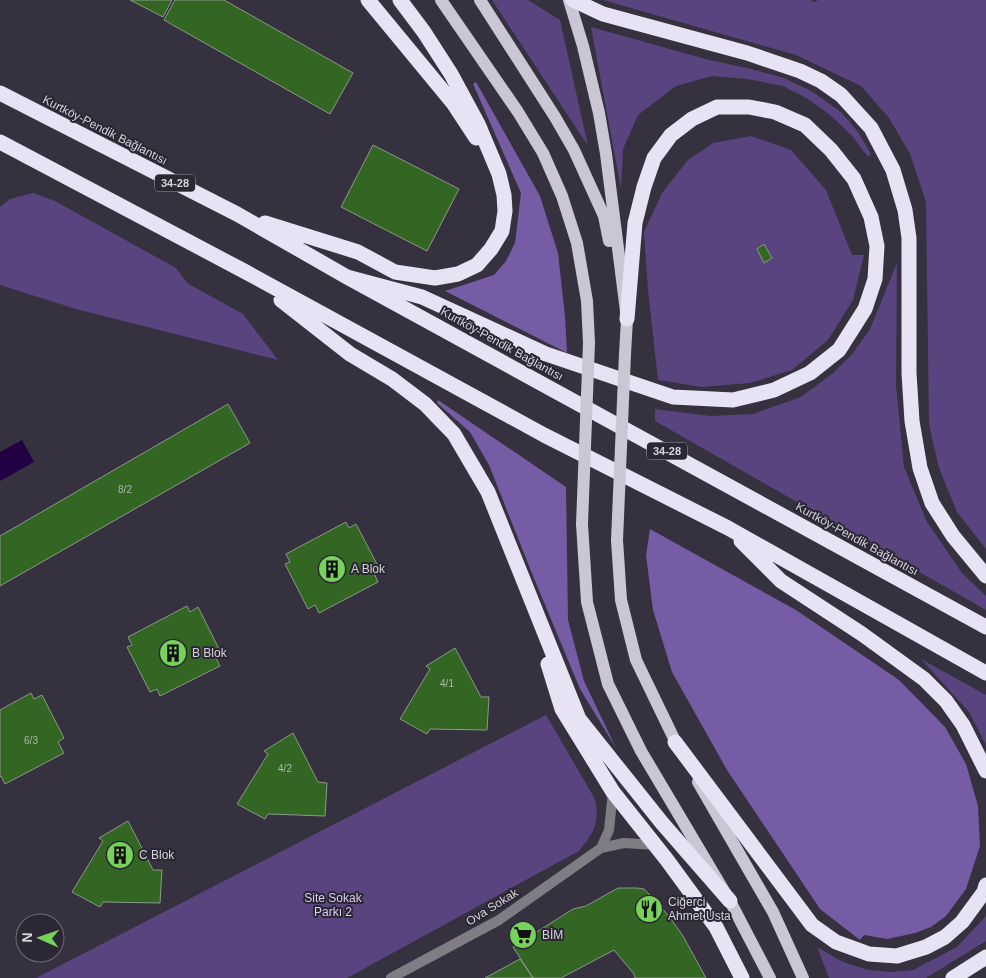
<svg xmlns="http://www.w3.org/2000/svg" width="986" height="978" viewBox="0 0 986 978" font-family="Helvetica,sans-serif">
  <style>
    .green { fill: #59447f }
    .forest { fill: #765ca4 }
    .water { fill: #210043 }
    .building { fill: #336623; stroke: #8d988a }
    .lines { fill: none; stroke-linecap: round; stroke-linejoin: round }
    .street { stroke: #7f7d84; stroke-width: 10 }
    .primary { stroke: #cac6d4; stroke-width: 12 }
    .highway { stroke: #e8e3f4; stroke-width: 15 }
    .primary-bridge { stroke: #cac6d4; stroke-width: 12 }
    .labels { text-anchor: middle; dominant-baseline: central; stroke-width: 4; stroke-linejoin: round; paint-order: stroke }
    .number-label { font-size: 10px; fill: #acb7ac }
    .shield { fill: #2b2734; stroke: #a19fa8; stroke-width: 1 }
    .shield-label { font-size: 11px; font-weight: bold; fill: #d4d2da }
    .street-label { font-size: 12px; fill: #d4d2da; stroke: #2b2734 }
    .poi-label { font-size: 12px; fill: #d4d2da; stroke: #2b2734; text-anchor: start }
    .park-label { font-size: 12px; fill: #d9ccf5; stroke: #2b2734 }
  </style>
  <rect width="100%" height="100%" fill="#35313e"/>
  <!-- green -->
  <path class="green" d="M492 0H528L560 20 588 146Z
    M603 0H810L815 2 818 0H986V549L957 512 939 468 929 425 926 202 910 154 889 118 861 86 796 55Z
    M591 27 709 60 747 68 784 78 813 92 841 112 858 132 871 154 868 157 852 136 830 115 808 99 783 86 747 79 712 76 676 86 638 115 623 149 621 189Z
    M751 136 791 150 826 190 852 255H864L853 300 828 340 792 370 750 383 702 387 658 380 648 290 644 232 662 193 688 160 713 143Z
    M33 193 55 201 176 268 187 283 243 314 278 360 76 309 0 285V207L10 199Z
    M897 263 896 386 904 467 927 522 962 573 986 596V610L655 421V409L710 416 753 414 801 397 833 373 853 353 870 329Z
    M921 659 986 695V745L969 712Z
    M546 715 595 799C600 823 594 832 579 851L347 978H36Z
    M986 916V941L926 978H829L817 947 843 962 868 970 891 972 913 970 957 947Z"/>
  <!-- forest -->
  <path class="forest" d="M476 82 540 196 558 253 565 316 567 353 445 291 494 275 506 261 515 243 521 193 473 84Z
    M438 400 566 487 568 620 584 681 616 748 580 689 531 571 489 465 470 432 437 403Z
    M650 529 796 610 899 680 945 727 966 764 978 806 980 846 966 889 946 916 931 927 915 933 887 939 864 935 860 940 820 909 727 770 672 672 653 610 646 555Z"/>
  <!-- water -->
  <path class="water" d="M22 440 34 462 0 481V452Z"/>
  <!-- building -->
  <path class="building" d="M130 0H172L163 17Z
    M175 0H224L353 73 330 114 164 20Z
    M373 145 459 189 427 251 341 207Z
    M764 244 772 258 764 263 757 249Z
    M228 404 250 443 0 586V536Z
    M346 522 349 528 356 524 379 568 373 571 378 582 319 613 315 605 308 609 285 564 290 562 286 554Z
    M187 606 190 612 198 607 220 651 214 654 220 666 160 696 157 689 150 692 127 647 132 645 128 637Z
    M455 648 481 697H489L487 730 430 729 427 734 400 719 430 669 426 666Z
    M31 693 34 699 42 695 64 738 58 742 64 753 5 784 1 776 0 777V710Z
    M293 733 318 782 327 783 325 816 268 814 265 819 237 804 268 754 264 751Z
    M128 821 153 870H162L160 903 103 902 100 907 72 892 103 841 99 838Z
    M618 888H637L644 889 657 902 671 919 683 936 706 978H635L634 974 614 950 561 978H533L513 947 573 909 586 906Z
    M520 959 533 978H485Z"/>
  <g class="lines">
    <!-- street -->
    <path class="street" d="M601 848 609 830 613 792
      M391 978 499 920 601 848 624 843 656 845"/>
    <!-- primary -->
    <path class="primary" d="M441 0 518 112 543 153 562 196 577 243 587 301 589 343
      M480 0 555 117 574 150 604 216 609 241
      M569 0 583 46 599 113 606 154 627 319 625 354
      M582 524 587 602 608 684 641 751 730 901 770 978
      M617 540 621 600 636 660 679 749
      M698 782 773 912 803 978"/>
    <!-- highway -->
    <path class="highway" d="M368 0 453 103 476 138
      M573 0 603 14 747 53 800 71 821 81 841 95 871 128 893 170 905 210 909 238V373L912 421 920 468 932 503 953 536 986 576
      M0 93 237 214 347 277 986 627
      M0 142 244 271 544 435 728 528 986 673
      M265 223 358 252 395 272 435 278 458 274 477 265 491 249 502 231 505 211 504 195 499 174 478 124 451 74 424 32 400 0
      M347 277 422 297 546 354 673 397 733 400 774 390 810 373 839 350 865 309 875 279 877 246 871 217 854 179 831 150 805 125 775 112 749 107H717L692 119 671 135 654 158 644 187 635 223 627 319
      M281 300 350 354 392 379 425 404 454 434 488 492 579 719 662 823 730 901
      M741 541 781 581 862 634 924 679 946 701 963 725 986 771
      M548 664 562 709 613 792 667 860 716 927 742 978
      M675 742 812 925 836 942 869 954 897 956 926 947 945 937 962 922 984 892 986 885
      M953 978 986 957"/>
    <!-- primary-bridge -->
    <path class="primary-bridge" d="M582 524 589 343
      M617 540 625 354"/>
  </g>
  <!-- icons -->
  <defs>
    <g id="building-disc" transform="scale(1.4375)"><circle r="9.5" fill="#76d25a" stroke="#2b2734"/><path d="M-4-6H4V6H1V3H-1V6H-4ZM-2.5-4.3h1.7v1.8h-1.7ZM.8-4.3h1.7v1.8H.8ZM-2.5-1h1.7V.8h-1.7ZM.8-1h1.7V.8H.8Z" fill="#111"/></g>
    <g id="restaurant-disc" transform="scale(1.4375)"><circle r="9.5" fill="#76d25a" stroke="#2b2734"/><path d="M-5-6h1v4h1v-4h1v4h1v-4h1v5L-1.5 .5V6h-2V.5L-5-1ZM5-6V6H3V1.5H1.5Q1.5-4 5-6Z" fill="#111"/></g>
    <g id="supermarket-disc" transform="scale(1.4375)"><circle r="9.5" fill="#76d25a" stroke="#2b2734"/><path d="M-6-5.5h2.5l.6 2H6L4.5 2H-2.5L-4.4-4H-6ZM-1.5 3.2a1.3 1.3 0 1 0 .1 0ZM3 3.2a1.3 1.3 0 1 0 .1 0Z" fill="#111"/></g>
  </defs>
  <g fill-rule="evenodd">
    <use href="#building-disc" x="332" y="569"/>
    <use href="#building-disc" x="173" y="653"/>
    <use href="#building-disc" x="120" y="855"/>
    <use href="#restaurant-disc" x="649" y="909"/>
    <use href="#supermarket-disc" x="523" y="935"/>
  </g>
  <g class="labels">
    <!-- number labels -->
    <g class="number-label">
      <text x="125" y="489">8/2</text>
      <text x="447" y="683">4/1</text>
      <text x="31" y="740">6/3</text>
      <text x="285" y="768">4/2</text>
    </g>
    <!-- shield labels -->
    <g class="shield">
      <rect x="155" y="174.5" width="40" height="17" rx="4"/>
      <rect x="647" y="442.5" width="40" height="17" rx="4"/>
    </g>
    <g class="shield-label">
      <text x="175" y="183">34-28</text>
      <text x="667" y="451">34-28</text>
    </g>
    <!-- street labels -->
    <g class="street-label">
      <text transform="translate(105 130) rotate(27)">Kurtköy-Pendik Bağlantısı</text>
      <text transform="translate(502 344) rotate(29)">Kurtköy-Pendik Bağlantısı</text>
      <text transform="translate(857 539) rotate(29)">Kurtköy-Pendik Bağlantısı</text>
      <text transform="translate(492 907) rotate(-32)">Ova Sokak</text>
    </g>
    <!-- poi labels -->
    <g class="poi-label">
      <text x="351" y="569">A Blok</text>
      <text x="192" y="653">B Blok</text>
      <text x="139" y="855">C Blok</text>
      <text x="668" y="902">Ciğerci<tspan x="668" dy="14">Ahmet Usta</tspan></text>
      <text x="542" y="935">BİM</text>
    </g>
    <!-- park labels -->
    <g class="park-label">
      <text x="333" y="898">Site Sokak<tspan x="333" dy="14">Parkı 2</tspan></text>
    </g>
  </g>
  <!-- north arrow -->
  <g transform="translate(40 938) rotate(272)"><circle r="24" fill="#2b2734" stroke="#6f6b76"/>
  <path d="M0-4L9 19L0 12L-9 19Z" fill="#76d25a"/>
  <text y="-8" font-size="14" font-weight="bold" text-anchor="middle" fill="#d4d2da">N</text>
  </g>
</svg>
